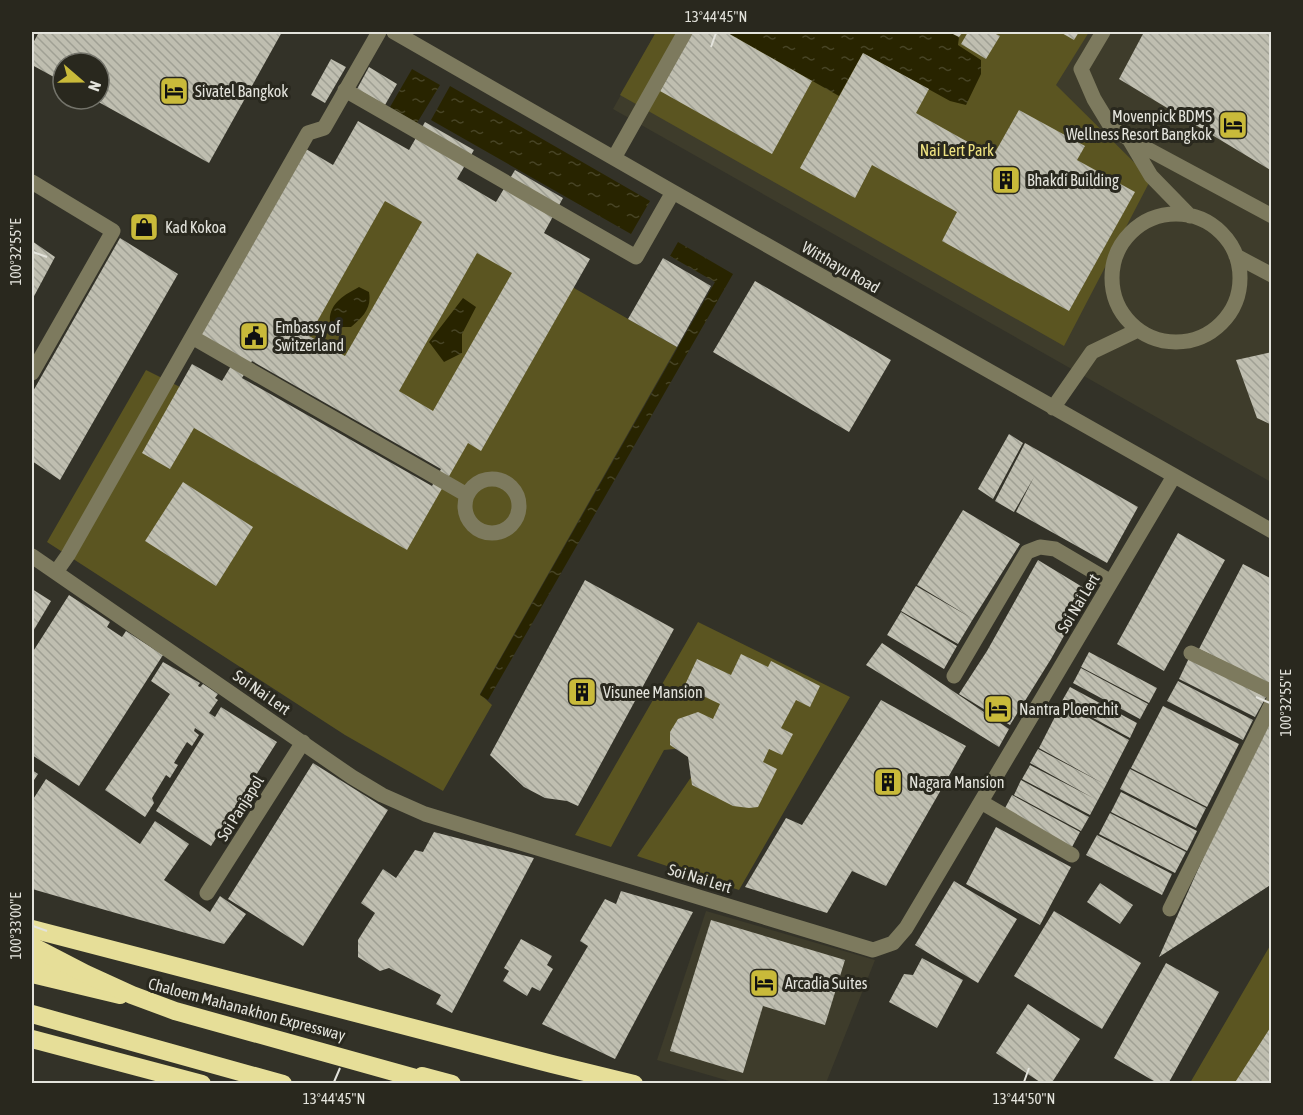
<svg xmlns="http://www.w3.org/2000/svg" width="1303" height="1115" viewBox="0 0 1303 1115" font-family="'Asap Condensed',sans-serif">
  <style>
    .built { fill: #3e3c2b }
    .green { fill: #5b5521 }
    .water { fill: url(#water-ripples) }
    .building { fill: url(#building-back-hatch); fill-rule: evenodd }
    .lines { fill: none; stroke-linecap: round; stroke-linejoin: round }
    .minor { stroke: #7d7a5e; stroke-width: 15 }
    .highway { stroke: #e6de98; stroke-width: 18 }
    .highway-bridge { stroke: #e6de98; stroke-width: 18 }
    .ticks { fill: none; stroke: #e3e3dc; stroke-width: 2 }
    .labels { text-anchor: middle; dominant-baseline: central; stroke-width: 6; stroke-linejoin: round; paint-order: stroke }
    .poi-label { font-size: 16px; fill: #e3e3dc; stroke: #29281e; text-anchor: start }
    .park-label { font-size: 16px; fill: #efe381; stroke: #29281e }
    .street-label { font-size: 16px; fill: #e3e3dc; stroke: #29281e }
    .neatline { fill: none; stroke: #e3e3dc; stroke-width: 2 }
    .ticks-label { font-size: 15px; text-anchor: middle; fill: #e3e3dc }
  </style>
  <defs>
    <pattern id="water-ripples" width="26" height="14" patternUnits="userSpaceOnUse" patternTransform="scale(1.5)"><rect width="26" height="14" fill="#282400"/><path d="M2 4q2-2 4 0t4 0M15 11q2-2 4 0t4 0" fill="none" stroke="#474425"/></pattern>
    <pattern id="building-back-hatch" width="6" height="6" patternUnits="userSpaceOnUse" patternTransform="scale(1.5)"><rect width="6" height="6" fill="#bfbeb0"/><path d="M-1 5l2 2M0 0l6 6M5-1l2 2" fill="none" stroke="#a0a094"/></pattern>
  </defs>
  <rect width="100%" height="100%" fill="#333228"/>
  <!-- built -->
  <path class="built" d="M656 32H1271V482L613 109Z
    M706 911 875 960 826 1083H736L657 1060Z"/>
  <!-- green -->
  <path class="green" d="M656 32H1089L1056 85 1151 179 1064 346 620 95Z
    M386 171 574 288 677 347 480 694 492 705 443 791 345 735 47 542 146 370 420 507 448 465 279 363Z
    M698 622 850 697 739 890 637 856 696 770 684 748 664 750 611 847 575 835Z
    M1271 944V1083H1190Z"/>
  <!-- water -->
  <path class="water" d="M726 32H949L959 37 958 45 981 60V74L966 105 950 101 863 53 839 96Z
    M412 69 440 85 417 123 390 107Z
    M450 86 650 201 631 234 431 120Z
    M678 242 733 274 488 700 480 695 715 282 670 256Z
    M359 287 369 292C372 308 363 317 351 327H336L330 323C328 304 344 295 359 287Z
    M463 298 476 307 462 334V353L444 362 429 342Z"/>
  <!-- building -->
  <path class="building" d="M39 32H282L209 163 93 99H99V63H63V82L32 65V45Z
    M692 32H726L812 81 772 154 660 91Z
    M949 32H963L959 37Z
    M968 32H992L1000 36 986 59 961 44Z
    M1060 32H1079L1074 40Z
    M1144 32H1272V171L1119 79Z
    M863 53 929 89 916 113 993 156 1019 110 1085 146 1077 160 1135 192 1069 311 942 241 957 212 872 165 855 198 800 168Z
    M331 59 346 67 325 103 311 95Z
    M369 67 397 84 385 105 357 89Z
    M358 121 409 150 425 122 474 150 457 179 496 202 515 170 563 198 544 233 590 259 481 451 468 443 407 550 194 428 170 469 142 453 192 364 222 381 234 361 198 337 306 149 333 165ZM385 201 422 222 345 356 309 336ZM477 253 512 273 433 411 399 391ZM252 361 441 469 432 486 242 378Z
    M120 238 178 274 60 480 32 461V393Z
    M32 241 55 257 32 300Z
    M663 258 711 286 677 347 628 319Z
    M755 281 891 360 849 432 713 352Z
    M1272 352V425L1257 418 1236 360Z
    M1009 434 1023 443 993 499 978 489Z
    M1025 443 1138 507 1107 563 1016 512 1034 477 1014 512 995 501Z
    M183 482 253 527 216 586 145 541Z
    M963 510 1020 544 973 619 917 585Z
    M1178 533 1225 560 1164 671 1117 644Z
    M1038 560 1089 591 1051 659 1010 725 959 694 987 651Z
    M1243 564 1272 579V685L1199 649Z
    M585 580 674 629 578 806 567 801 545 798 524 787 490 755Z
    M916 586 973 619 958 644 901 611Z
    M32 589 51 601 32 633Z
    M69 595 110 622 107 627 122 637 126 631 163 655 79 786 32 755V653Z
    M901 612 957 646 944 669 887 635Z
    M882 643 1009 729 999 747 866 665Z
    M1089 652 1157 688 1149 703 1081 667Z
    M741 654 768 667 771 661 820 686 810 707 796 700 781 728 793 734 782 755 769 749 763 762 777 769 758 807 749 808 733 806 692 785 688 757 670 745V732L678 719 698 712 713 719 720 704 684 687 697 659 731 675Z
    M1189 658 1266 697 1255 717 1179 679Z
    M163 662 200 683 198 686 200 687 203 684 218 694 215 698 218 700 209 713 215 717 221 707 277 742 211 846 156 811 204 734 195 728 194 731 199 735 192 746 187 742 174 763 178 765 170 778 166 775 152 798 154 803 145 817 105 790 170 694 151 681Z
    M1081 668 1148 704 1140 719 1073 683Z
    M1178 681 1253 720 1243 740 1167 701Z
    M1070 687 1137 723 1130 738 1062 701Z
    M881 700 966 746 886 886 852 871 827 913 745 887 786 818 802 825Z
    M1062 703 1129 740 1106 785 1039 748Z
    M1163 706 1239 744 1207 807 1131 768Z
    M1269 710 1272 711V884L1159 957Z
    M1038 749 1106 785 1090 815 1022 779 1030 765 1095 799 1030 763Z
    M313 763 388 810 303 946 228 899Z
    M1130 769 1206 808 1196 828 1120 789Z
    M32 770 38 774 32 783Z
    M46 779 140 844 155 821 189 844 164 880 210 912 220 896 246 914 224 944 32 889V801Z
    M1021 780 1089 817 1081 831 1014 795Z
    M1121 792 1197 831 1187 851 1111 812Z
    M1012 795 1080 832 1072 847 1004 810Z
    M1110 813 1186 852 1175 873 1099 834Z
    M996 827 1071 867 1040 925 966 884Z
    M434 832 534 858 452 1013 436 1004 441 995 389 968 380 971 358 957V940L375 913 361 903 383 869 396 878 415 850 423 852Z
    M1097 835 1172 874 1162 895 1086 855Z
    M954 881 1017 919 978 983 915 945Z
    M1100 883 1133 905 1120 924 1087 902Z
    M621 891 693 912 615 1059 542 1024 588 946 580 941 605 899 616 904Z
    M1054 911 1141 963 1102 1029 1014 976Z
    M711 920 845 960 825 1025 763 1006 743 1073 670 1051Z
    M521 939 552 956 547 965 553 969 540 991 532 987 527 996 503 981 509 971 504 968Z
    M922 958 963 980 937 1028 889 1002 904 974 913 975Z
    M1166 963 1219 992 1168 1084H1159L1114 1058Z
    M1028 1004 1080 1039 1051 1084H1043L996 1053Z
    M1272 1025V1084H1234Z"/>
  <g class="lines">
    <!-- minor -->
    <path class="minor" d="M394 32 673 192 1272 531
      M1103 32 1081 69 1094 99 1111 127 1129 139 1272 216
      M345 90 636 257 673 192
      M1129 139 1151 176 1190 216
      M614 158 685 32
      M32 182 113 231 32 373
      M1112 278a64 64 0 1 1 128 0a64 64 0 1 1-128 0Z
      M1236 256 1272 275
      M192 337 467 495
      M1053 408 1092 352 1138 330
      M465 506a27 27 0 1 1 54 0a27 27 0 1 1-54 0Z
      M32 556 352 777 382 795 425 814 873 950 893 943 906 928 1174 476
      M56 572 68 555 308 133 324 128 379 32
      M1191 653 1272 692
      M954 676 1027 552 1040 547 1055 549 1111 582
      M981 802 1072 855
      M207 893 303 742
      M1170 909 1272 703"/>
    <!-- highway -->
    <path class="highway" d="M32 929 552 1064 634 1084
      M32 956 65 973
      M32 974 120 995
      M32 1014 283 1084
      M32 1039 202 1084
      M422 1076 452 1084"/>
    <!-- highway-bridge -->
    <path class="highway-bridge" d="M32 946 86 974 132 995 175 1011 437 1084"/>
  </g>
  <!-- ticks -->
  <path class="ticks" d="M711 47 716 33M33 252 47 257M1256 697 1270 703M33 926 47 931M334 1082 340 1068M1024 1082 1029 1068"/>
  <!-- icons -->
  <defs>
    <g id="hotel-square" transform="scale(1.5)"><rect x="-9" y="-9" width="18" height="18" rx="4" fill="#c9ba3a" stroke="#29281e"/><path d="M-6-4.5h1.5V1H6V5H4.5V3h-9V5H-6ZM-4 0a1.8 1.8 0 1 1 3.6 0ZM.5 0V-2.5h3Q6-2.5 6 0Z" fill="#111"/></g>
    <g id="building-square" transform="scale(1.5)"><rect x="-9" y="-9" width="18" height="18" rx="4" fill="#c9ba3a" stroke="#29281e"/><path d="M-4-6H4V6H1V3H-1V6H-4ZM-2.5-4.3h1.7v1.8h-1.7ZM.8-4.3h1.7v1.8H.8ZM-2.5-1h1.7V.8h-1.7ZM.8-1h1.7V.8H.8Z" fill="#111"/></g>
    <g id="shop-square" transform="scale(1.5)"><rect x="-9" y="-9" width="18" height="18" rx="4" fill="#c9ba3a" stroke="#29281e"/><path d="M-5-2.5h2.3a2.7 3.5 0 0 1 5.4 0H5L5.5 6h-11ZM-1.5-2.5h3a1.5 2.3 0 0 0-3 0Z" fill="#111"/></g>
    <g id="civic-square" transform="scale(1.5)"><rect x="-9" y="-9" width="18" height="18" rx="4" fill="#c9ba3a" stroke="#29281e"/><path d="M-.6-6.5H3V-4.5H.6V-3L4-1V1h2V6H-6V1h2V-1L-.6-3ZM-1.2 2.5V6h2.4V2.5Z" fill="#111"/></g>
  </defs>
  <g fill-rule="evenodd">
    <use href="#hotel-square" x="174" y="91"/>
    <use href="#hotel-square" x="1233" y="125"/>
    <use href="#building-square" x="1006" y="180"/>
    <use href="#shop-square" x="144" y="227"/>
    <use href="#civic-square" x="254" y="336"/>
    <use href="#building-square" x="582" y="692"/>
    <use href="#hotel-square" x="998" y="709"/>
    <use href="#building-square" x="888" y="782"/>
    <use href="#hotel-square" x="764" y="983"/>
  </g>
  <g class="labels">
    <!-- poi labels -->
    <g class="poi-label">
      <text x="195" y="91">Sivatel Bangkok</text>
      <text x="1212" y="116" text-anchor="end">Movenpick BDMS<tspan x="1212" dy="18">Wellness Resort Bangkok</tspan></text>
      <text x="1027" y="180">Bhakdi Building</text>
      <text x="165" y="227">Kad Kokoa</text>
      <text x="275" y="327">Embassy of<tspan x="275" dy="18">Switzerland</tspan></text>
      <text x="603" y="692">Visunee Mansion</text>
      <text x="1019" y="709">Nantra Ploenchit</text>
      <text x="909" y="782">Nagara Mansion</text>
      <text x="785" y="983">Arcadia Suites</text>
    </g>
    <!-- park labels -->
    <g class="park-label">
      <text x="957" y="150">Nai Lert Park</text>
    </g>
    <!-- street labels -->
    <g class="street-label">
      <text transform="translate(841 267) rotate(30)">Witthayu Road</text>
      <text transform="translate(1078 603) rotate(-59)">Soi Nai Lert</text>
      <text transform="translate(262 692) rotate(35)">Soi Nai Lert</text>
      <text transform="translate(240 808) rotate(-58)">Soi Panjapol</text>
      <text transform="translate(700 878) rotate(17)">Soi Nai Lert</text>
      <text transform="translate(247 1009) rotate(15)">Chaloem Mahanakhon Expressway</text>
    </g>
  </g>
  <!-- border -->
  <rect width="1303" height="1115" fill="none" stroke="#29281e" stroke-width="66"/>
  <!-- north arrow -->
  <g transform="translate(81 81) rotate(110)"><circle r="28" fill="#29281e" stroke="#73736a" stroke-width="1.5"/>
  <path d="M0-4.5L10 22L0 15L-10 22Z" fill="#c9ba3a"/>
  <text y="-9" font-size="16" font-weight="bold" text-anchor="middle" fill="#e3e3dc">N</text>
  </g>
  <rect x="33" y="33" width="1237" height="1049" class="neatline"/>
  <g class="ticks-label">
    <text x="716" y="22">13°44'45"N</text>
    <text transform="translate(16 252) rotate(-90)" y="5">100°32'55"E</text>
    <text transform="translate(1286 703) rotate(-90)" y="5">100°32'55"E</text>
    <text transform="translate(16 926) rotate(-90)" y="5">100°33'00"E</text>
    <text x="334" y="1104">13°44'45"N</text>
    <text x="1024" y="1104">13°44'50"N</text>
  </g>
</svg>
